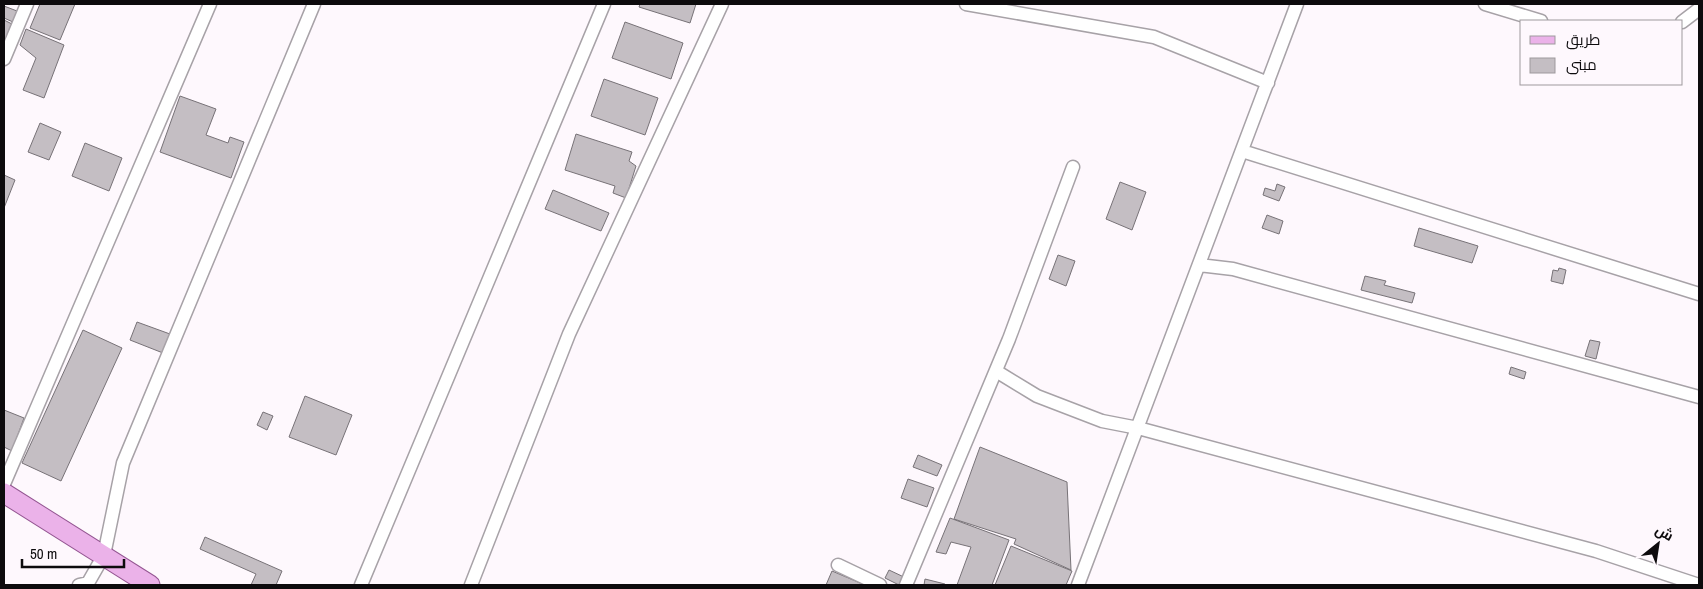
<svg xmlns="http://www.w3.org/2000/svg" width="1703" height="589" viewBox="0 0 1703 589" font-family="'Archivo Narrow',Cairo,sans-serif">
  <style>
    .building { fill: #c4bec3; stroke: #777277 }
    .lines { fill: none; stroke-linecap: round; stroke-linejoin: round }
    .street-casing { stroke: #a7a2a7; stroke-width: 15 }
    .primary-casing { stroke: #945692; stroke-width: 21 }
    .street { stroke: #fff; stroke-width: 12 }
    .primary { stroke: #ebb2e9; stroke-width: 19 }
  </style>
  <rect width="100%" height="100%" fill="#fef8fd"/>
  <!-- building -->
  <path class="building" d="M40 4H75L60 40 30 28Z
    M640 4H696L690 23 639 7Z
    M4 6 17 11 13 22 4 18Z
    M4 20 12 24 4 43Z
    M625 22 683 43 671 79 612 58Z
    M26 29 64 45 44 98 23 90 36 58 20 45Z
    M604 79 658 98 645 135 591 116Z
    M180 96 216 109 206 135 228 143 230 137 244 142 231 178 160 152Z
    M40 123 61 132 49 160 28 152Z
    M576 134 632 152 629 161 636 166 626 198 613 193 615 186 565 170Z
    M85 143 122 158 109 191 72 176Z
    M4 175 15 180 4 208Z
    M1120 182 1146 192 1132 230 1106 219Z
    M1277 184 1285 187 1279 201 1263 195 1265 188 1275 191Z
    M553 190 609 213 601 231 545 209Z
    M1267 215 1283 221 1279 234 1262 228Z
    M1419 228 1478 246 1472 263 1414 246Z
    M1058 255 1075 261 1066 286 1049 279Z
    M1559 268 1566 270 1563 284 1551 281 1553 270 1558 271Z
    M1365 276 1386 281 1384 285 1415 293 1412 303 1361 290Z
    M137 322 170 334 163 353 130 340Z
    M83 330 122 348 61 481 22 463Z
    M1590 340 1600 342 1596 359 1585 356Z
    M1511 367 1526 372 1524 379 1509 374Z
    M305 396 352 415 336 455 289 437Z
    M4 410 24 418 12 451 4 447Z
    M263 412 273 416 267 430 257 425Z
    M980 447 1067 482 1071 570 1014 544 1016 539 954 519Z
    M918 455 942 465 937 476 913 467Z
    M908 479 934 488 927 507 901 498Z
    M950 518 1009 540 992 585H957L971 547 951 542 946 554 936 552Z
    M205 537 282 571 276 585H251L256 574 200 549Z
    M1011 546 1072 571 1066 585H995Z
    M889 570 906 578 903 585H899L885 578Z
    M832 571 865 585H826Z
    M925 579 945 584 944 585H924Z"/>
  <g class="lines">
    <!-- street casing -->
    <g class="street-casing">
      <path id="street" d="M966 4 1154 37 1268 83
        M1485 4 1541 21
        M1682 22 1699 9
        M4 59 27 4
        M1242 151 1699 294
        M1199 265 1233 269 1699 397
        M996 371 1037 396 1102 421 1138 428 1596 551 1699 585
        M4 484 210 4
        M838 565 880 585
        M79 585 88 583 104 555 123 463 314 4
        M361 585 604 4
        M471 585 569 334 722 4
        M906 585 1009 339 1073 167
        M1078 585 1297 4"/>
    </g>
    <!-- primary casing -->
    <g class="primary-casing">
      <path id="primary" d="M4 493 150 585"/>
    </g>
    <!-- street -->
    <use href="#street" class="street"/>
    <!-- primary -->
    <use href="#primary" class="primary"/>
  </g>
  <!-- border -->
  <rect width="1703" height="589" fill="none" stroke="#0d0b0d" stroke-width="10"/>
  <!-- legend -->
  <rect x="1520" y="20" width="162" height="65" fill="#fef8fd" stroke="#9e999d"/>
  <rect x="1530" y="36" width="25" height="8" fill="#ebb2e9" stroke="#9e999d"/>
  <text x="1566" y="45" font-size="15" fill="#0d0b0d">طريق</text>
  <rect x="1530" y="58" width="25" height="15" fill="#c4bec3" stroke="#9e999d"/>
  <text x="1566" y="70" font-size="15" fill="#0d0b0d">مبنى</text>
  <!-- north arrow -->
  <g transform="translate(1658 544) rotate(30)" stroke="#fef8fd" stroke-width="4" paint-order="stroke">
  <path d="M0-4L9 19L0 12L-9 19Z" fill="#0d0b0d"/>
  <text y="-8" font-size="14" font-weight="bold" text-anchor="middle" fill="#0d0b0d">ش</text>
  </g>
  <!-- scale -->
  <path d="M22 559v8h102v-8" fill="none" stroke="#0d0b0d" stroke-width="2.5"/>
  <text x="30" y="559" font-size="15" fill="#0d0b0d" stroke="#fef8fd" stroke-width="4" paint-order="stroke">50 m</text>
</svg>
